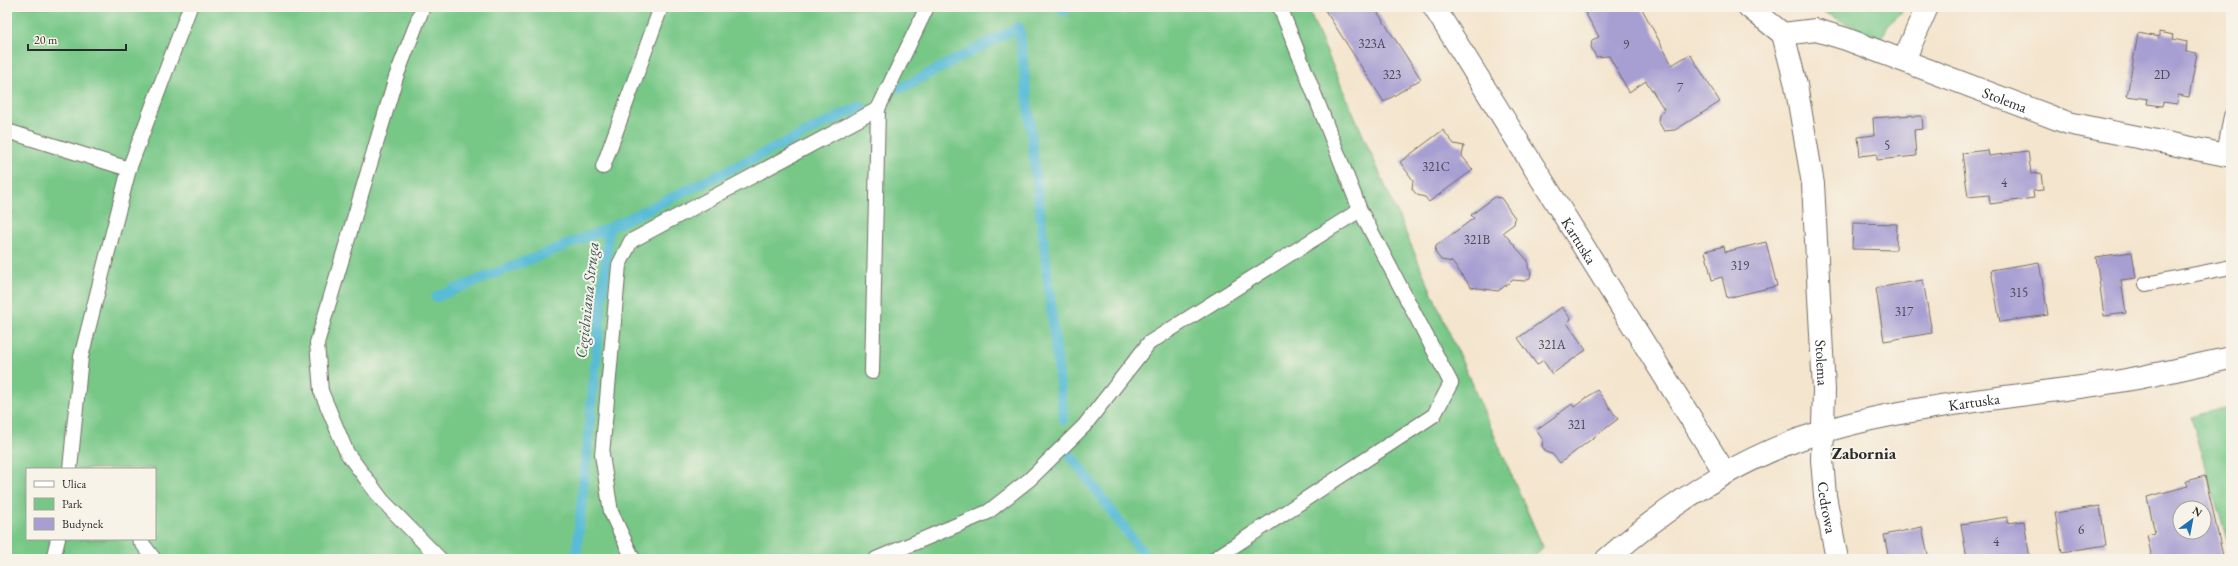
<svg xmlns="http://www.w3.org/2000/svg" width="2238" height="566" viewBox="0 0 2238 566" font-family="'EB Garamond',serif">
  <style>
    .green { fill: #77c787; stroke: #517959; fill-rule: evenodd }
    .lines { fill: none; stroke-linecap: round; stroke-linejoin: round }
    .stream { stroke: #58bcd6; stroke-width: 10 }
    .building { fill: #a79fd2; fill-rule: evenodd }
    .service-casing { stroke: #716c64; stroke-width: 16 }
    .minor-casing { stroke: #716c64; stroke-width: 24 }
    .tertiary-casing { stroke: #716c64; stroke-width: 24 }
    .service { stroke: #fff; stroke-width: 14 }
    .minor { stroke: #fff; stroke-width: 22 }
    .tertiary { stroke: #fff; stroke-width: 22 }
    .labels { text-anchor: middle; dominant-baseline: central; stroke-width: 4; stroke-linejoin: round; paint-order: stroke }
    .number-label { font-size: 13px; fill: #4a4855 }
    .street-label { font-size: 15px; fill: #2b2b2b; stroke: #f7f3e8 }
    .water-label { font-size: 16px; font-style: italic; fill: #38565e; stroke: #f7f3e8 }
    .quarter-label { font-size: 17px; font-weight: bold; fill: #2b2b2b; stroke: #f7f3e8 }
  </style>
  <rect width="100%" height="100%" fill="#f7f3e8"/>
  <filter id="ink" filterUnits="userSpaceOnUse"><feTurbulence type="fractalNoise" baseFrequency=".025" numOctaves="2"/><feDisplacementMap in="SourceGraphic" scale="8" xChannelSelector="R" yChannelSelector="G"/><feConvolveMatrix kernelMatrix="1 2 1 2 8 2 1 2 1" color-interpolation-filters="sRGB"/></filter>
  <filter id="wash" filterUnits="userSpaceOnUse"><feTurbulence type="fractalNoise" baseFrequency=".012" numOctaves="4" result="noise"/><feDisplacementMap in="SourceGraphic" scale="16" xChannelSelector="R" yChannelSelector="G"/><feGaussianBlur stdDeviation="0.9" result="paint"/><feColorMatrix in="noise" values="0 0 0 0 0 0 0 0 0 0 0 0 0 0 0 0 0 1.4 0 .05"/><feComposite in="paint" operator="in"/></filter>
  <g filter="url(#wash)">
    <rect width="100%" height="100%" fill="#f4e5ce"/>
    <!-- green -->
    <path class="green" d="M7 7H1307L1543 547 1532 559H7ZM27 469H155V539H27Z
      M1814 7H1903L1901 13 1889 24 1881 39 1843 22Z
      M2231 406V553L2190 417Z"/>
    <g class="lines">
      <!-- stream -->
      <path class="stream" d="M1063 11 1070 7
        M901 88 1019 27 1064 420
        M436 297 609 228 861 106
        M1070 455 1147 559
        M576 558 609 228"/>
    </g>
    <g id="blocks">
      <!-- building -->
      <path class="building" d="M1323 7H1374L1421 79 1384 102Z
        M1582 7H1641L1672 65 1690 54 1720 102 1675 130 1664 131 1658 121 1659 115 1664 109 1646 81 1629 92 1609 56 1596 57 1591 47 1592 40 1599 37Z
        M2016 7H2026L2025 10Z
        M2159 32 2174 35 2173 39 2187 42 2186 51 2197 53 2189 97 2178 95 2177 104 2163 102 2162 106 2147 104 2148 99 2127 96 2138 33 2159 37Z
        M1912 115V116H1922L1923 129 1914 130 1916 156 1877 160V154L1860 156 1858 137 1874 135 1873 118Z
        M1443 130 1454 144 1464 146 1462 156 1473 170 1429 202 1425 197 1417 195 1412 189 1413 180 1400 162Z
        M1988 150 1989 156 2028 151 2031 174 2041 173 2043 190 2033 191 2034 198 1990 204 1989 195 1968 197 1962 153Z
        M1495 197 1501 198 1515 218 1514 224 1503 232 1528 261V268L1531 272 1530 278 1525 281 1513 280 1498 291 1471 287 1452 262 1441 260 1435 252 1436 246 1474 218 1471 215Z
        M1853 223 1897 224 1896 250 1852 249Z
        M1766 242 1777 286 1727 298 1722 277 1712 280 1705 251 1724 246 1725 252Z
        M2132 252 2136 278 2121 280 2126 313 2104 316 2096 257Z
        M2039 262 2048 315 2000 322 1991 270Z
        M1923 280 1932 333 1884 341 1876 288Z
        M1562 307 1571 319 1567 323 1586 350 1552 374 1543 360 1537 365 1518 338Z
        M1597 390 1618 419 1560 463 1552 454 1546 452 1542 446 1543 440 1536 430 1572 404 1574 407Z
        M2205 476 2223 556 2209 559H2152L2147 535 2155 533 2147 497 2188 486 2186 481ZM2180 508H2204V532H2180Z
        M2100 506 2106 545 2062 552 2055 513Z
        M2007 517V523L2024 521 2030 559H1967L1961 524Z
        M1922 527 1929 559H1889L1884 535Z"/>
    </g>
  </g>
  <g filter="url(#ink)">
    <use href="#blocks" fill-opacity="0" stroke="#716c64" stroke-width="1"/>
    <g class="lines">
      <!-- service casing -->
      <g class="service-casing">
        <path id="service" d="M423 7 396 77 317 343 321 391 347 453 382 500 440 559
          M7 131 129 169
          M2224 154 2231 116
          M603 167 661 7
          M2146 284 2231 267
          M872 372 878 109
          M70 469 81 357 129 169 190 7
          M139 539 154 559
          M53 559 58 539
          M633 559 611 512 602 455 619 265 631 241 878 109 927 7
          M876 559 988 512 1030 479 1084 426 1149 343 1360 210 1280 7
          M1214 559 1434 415 1451 383 1360 210"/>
      </g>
      <!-- minor casing -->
      <g class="minor-casing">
        <g id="minor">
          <path id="s1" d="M1434 7 1725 473"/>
          <path id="s2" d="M1749 7 1783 34 1816 30 1846 39 2068 123 2231 156"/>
          <path id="s3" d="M1783 34 1796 85 1813 184 1824 390 1822 460 1825 496 1837 559"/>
          <path d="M1904 60 1927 7"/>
        </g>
      </g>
      <!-- tertiary casing -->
      <g class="tertiary-casing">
        <g id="tertiary">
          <path id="s4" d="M1607 559C1670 504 1744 454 1825 431 1923 402 2026 397 2126 380 2161 374 2196 365 2231 358"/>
        </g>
      </g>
      <!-- service -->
      <use href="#service" class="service"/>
      <!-- minor -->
      <use href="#minor" class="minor"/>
      <!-- tertiary -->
      <use href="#tertiary" class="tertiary"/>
    </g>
  </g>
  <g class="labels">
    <!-- number labels -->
    <g class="number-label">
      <text x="1372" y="43">323A</text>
      <text x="1626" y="44">9</text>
      <text x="1392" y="74">323</text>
      <text x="2162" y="74">2D</text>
      <text x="1680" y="87">7</text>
      <text x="1887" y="145">5</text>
      <text x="1436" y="166">321C</text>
      <text x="2004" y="182">4</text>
      <text x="1477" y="239">321B</text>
      <text x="1740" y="265">319</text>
      <text x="2019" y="292">315</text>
      <text x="1904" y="311">317</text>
      <text x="1552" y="344">321A</text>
      <text x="1577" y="424">321</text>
      <text x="2081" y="529">6</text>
      <text x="1996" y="541">4</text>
    </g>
    <!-- street labels -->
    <g class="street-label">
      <text stroke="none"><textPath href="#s2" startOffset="278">Stolema</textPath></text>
      <text stroke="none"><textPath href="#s1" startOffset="275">Kartuska</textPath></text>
      <text stroke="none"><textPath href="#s3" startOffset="332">Stolema</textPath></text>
      <text stroke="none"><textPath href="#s4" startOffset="407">Kartuska</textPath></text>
      <text stroke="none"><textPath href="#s3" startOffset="477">Cedrowa</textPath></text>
    </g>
    <!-- water labels -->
    <g class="water-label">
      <text transform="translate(587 300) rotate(-84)">Cegielniana Struga</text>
    </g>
    <!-- quarter labels -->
    <g class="quarter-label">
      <text x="1864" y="453">Zabornia</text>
    </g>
  </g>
  <!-- margin -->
  <rect width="2238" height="566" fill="none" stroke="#f7f3e8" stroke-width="24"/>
  <!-- legend -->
  <rect x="26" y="468" width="130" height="72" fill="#f7f3e8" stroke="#a5a39c"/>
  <rect x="34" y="481" width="20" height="6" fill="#ffffff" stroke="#a5a39c"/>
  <text x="62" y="488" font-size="12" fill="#2b2b2b">Ulica</text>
  <rect x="34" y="498" width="20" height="12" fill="#77c787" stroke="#a5a39c"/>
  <text x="62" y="508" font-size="12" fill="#2b2b2b">Park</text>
  <rect x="34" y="518" width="20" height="12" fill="#a79fd2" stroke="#a5a39c"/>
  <text x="62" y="528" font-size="12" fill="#2b2b2b">Budynek</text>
  <!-- north arrow -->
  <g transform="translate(2192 520) rotate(32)"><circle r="19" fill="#f7f3e8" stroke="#a5a39c"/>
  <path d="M0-3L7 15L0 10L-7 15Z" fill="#1f6fb2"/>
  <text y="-6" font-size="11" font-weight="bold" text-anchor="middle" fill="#2b2b2b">N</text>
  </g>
  <!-- scale -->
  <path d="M28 44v6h98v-6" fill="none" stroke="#2b2b2b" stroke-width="2"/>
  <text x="34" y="44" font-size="12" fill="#2b2b2b" stroke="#f7f3e8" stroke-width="3" paint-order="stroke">20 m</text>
</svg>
